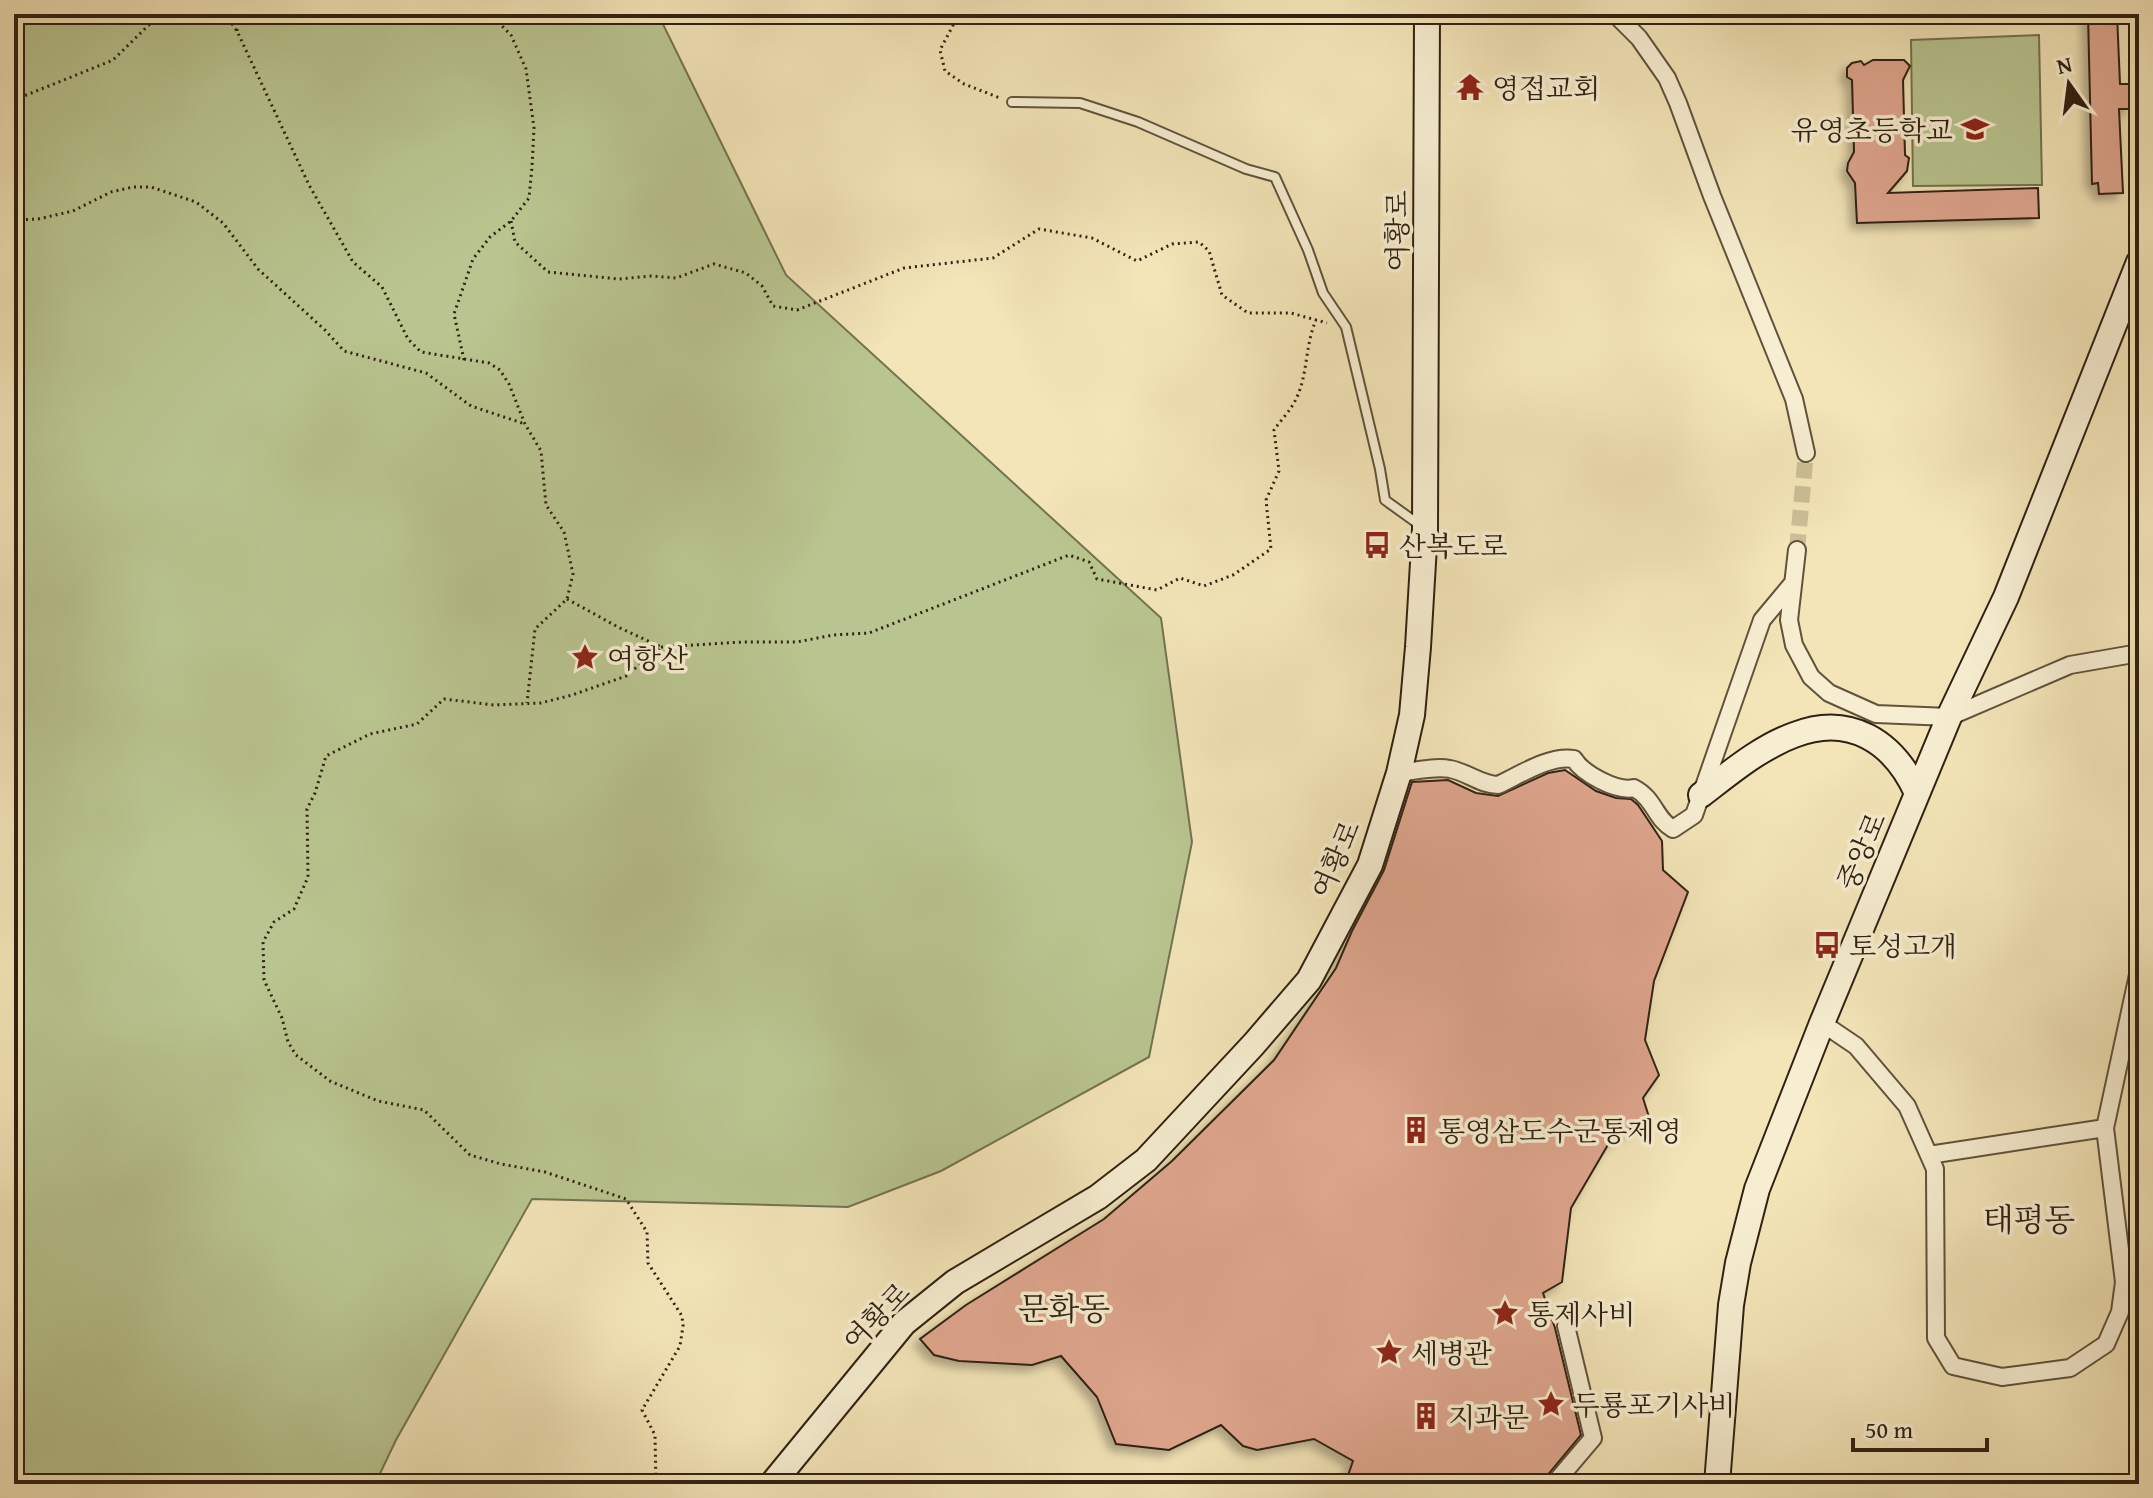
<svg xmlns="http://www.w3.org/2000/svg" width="2153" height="1498" viewBox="0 0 2153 1498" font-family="'Gentium Book Plus','Noto Serif KR',serif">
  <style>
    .green { fill: #b9c590; stroke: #747351; stroke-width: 2 }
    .building { fill: #dfa68e; stroke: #302112; stroke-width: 2; filter: url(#shadow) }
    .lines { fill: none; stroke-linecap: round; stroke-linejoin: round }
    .street-tunnel { stroke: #ccbe97; stroke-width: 16; stroke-dasharray: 16 8; stroke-linecap: butt }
    .lane-casing { stroke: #61523c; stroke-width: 12 }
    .street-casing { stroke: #61523c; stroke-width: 20 }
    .secondary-casing { stroke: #302112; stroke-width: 28 }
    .path { stroke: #302112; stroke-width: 3; stroke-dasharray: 2 4; stroke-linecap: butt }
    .lane { stroke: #f7eed1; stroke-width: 8 }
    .street { stroke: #f7eed1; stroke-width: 16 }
    .secondary { stroke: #f7eed1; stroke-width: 24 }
    .labels { text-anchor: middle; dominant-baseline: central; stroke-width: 7; stroke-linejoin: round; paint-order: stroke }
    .poi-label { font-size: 28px; fill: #302112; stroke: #f7eed1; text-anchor: start }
    .street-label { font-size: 28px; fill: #302112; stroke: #f7eed1 }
    .quarter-label { font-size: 32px; fill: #302112; stroke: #f7eed1 }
  </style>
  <defs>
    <filter id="shadow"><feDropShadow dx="-6" dy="6" stdDeviation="4" flood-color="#0004"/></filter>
  </defs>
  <rect width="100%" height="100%" fill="#f3e5b8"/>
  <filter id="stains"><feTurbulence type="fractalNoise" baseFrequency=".0025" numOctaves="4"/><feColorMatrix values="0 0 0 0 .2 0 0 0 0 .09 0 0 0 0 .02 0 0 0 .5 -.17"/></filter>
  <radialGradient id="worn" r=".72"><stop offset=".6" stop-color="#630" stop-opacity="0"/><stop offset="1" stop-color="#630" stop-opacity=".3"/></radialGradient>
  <!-- green -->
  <path class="green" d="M14 14H658L786 275 1161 618 1192 842 1149 1057 941 1171 848 1207 532 1199 396 1440 375 1484H14Z
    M2039 35 2042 185 1913 186 1911 40Z"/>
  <!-- building -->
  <path class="building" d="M2088 14H2117L2120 84H2129L2130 109H2119L2123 193 2099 194 2098 183 2092 184Z
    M1873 60H1904L1910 66 1903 80 1905 155 1909 158 1907 171 1888 193 2038 188 2039 218 1857 223 1855 183 1847 171 1848 163 1854 152 1852 80 1847 77V68L1852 63 1861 61 1864 65Z
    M1565 770 1596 791 1616 798 1631 799 1638 805 1662 841 1663 870 1688 892 1654 981 1645 1040 1659 1075 1643 1098 1649 1117 1609 1143 1571 1208 1562 1282 1543 1293 1555 1328 1581 1435 1546 1477 1543 1484H1345L1353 1461 1314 1439 1257 1450 1243 1446 1221 1425 1169 1450 1116 1444 1097 1397 1061 1356 1032 1365 959 1361 934 1355 920 1339 966 1305 1104 1219 1172 1161 1274 1060 1336 968 1352 931 1384 870 1412 782 1448 780 1476 793 1498 796 1548 773Z"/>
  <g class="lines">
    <!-- street-tunnel -->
    <path class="street-tunnel" d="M1797 550 1806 453"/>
    <!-- lane casing -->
    <g class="lane-casing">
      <path id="lane" d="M1012 102 1080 103 1138 122 1246 169 1275 177 1308 250 1323 293 1346 327 1380 469 1385 500 1421 526"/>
    </g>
    <!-- street casing -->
    <g class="street-casing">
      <path id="street" d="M1615 14 1639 38 1667 78 1678 103 1712 196 1794 399 1806 453
        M1797 550 1789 620 1794 645 1811 677 1829 693 1876 714 1949 717 2070 665 2139 653
        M1399 773C1415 771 1435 766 1450 769 1467 772 1481 785 1498 785 1520 775 1549 755 1574 759 1583 774 1617 792 1634 788 1655 799 1655 819 1673 829L1694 815 1762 620 1792 584
        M1822 1023 1856 1046 1907 1106 1935 1169 1936 1338 1953 1366 2002 1377 2070 1368 2106 1344 2120 1312 2124 1282 2105 1128 2139 970
        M1929 1155 2105 1128
        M1554 1484 1593 1438 1566 1326"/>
    </g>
    <!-- secondary casing -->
    <g class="secondary-casing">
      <path id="secondary" d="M1701 795C1730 773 1759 748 1794 735 1850 713 1894 742 1917 793
        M772 1484 904 1323 955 1282 1098 1197 1146 1160 1254 1044 1309 980 1370 865 1399 773 1412 715 1418 647 1425 529 1427 14
        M1717 1484 1731 1305 1738 1263 1757 1189 1822 1023 1949 717 2006 597 2139 262"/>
    </g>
    <!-- path -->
    <path class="path" d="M225 14 237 31 309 185 353 262 382 287 408 339 421 352 489 363 500 370 509 384 525 424 541 451 546 505 564 532 573 574 567 599 535 629 527 703
      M959 14 940 50 945 71 964 84 1000 98
      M237 31 238 14
      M14 100 113 60 160 14
      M14 220 38 219 73 211 111 192 133 187H151L196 202 223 223 258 269 325 330 344 351 426 373 471 406 525 424
      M511 221 515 242 548 272 619 279 651 276 676 278 714 264 746 273 762 286 773 306 797 310 904 268 993 258 1039 229 1092 238 1137 261 1172 244 1199 242 1209 251 1222 295 1248 313H1291L1327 323
      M464 360 454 314 473 259 490 237 511 221 529 198 532 167 534 128 526 69 511 35 490 14
      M567 599 618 627 661 647 626 676 572 695 541 703 494 705 444 699 417 724 370 734 326 756 315 793 307 809 308 877 294 909 274 922 263 942 264 980 282 1018 288 1042 296 1055 330 1081 378 1101 424 1110 470 1155 501 1164 545 1172 626 1199 647 1232 648 1263 682 1316 683 1326 680 1346 642 1410 655 1435 656 1484
      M661 647 743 642H797L833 635 869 633 1069 555 1089 562 1097 579 1157 590 1180 578 1204 586 1233 575 1271 549 1266 500 1279 471 1274 430C1281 420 1291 410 1296 399 1308 375 1305 345 1316 320"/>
    <!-- lane -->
    <use href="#lane" class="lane"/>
    <!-- street -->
    <use href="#street" class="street"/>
    <!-- secondary -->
    <use href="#secondary" class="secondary"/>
  </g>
  <!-- icons -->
  <defs>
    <g id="temple-bare" transform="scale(2.16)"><path d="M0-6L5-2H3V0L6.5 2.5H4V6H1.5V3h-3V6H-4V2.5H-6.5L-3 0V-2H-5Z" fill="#8f2418" stroke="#f7eed1" stroke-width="2.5" paint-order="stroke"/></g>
    <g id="school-bare" transform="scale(2.16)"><path d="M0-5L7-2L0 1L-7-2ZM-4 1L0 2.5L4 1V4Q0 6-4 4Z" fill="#8f2418" stroke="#f7eed1" stroke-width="2.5" paint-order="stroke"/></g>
    <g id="bus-bare" transform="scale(2.16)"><path d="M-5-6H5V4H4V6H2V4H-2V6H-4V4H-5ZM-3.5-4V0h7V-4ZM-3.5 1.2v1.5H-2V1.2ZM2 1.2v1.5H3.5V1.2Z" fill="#8f2418" stroke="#f7eed1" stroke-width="2.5" paint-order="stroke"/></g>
    <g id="sight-bare" transform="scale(2.16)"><path d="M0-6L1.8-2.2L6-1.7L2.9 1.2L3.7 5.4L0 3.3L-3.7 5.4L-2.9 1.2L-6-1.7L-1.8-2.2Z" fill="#8f2418" stroke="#f7eed1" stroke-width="2.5" paint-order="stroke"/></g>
    <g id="building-bare" transform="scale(2.16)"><path d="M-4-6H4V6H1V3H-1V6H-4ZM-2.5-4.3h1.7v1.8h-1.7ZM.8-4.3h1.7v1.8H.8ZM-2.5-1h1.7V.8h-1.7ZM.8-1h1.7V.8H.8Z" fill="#8f2418" stroke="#f7eed1" stroke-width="2.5" paint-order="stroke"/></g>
  </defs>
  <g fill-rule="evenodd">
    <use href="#temple-bare" x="1470" y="87"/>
    <use href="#school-bare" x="1975" y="129"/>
    <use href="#bus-bare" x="1377" y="545"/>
    <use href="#sight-bare" x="585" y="657"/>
    <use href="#bus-bare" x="1827" y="945"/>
    <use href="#building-bare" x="1416" y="1130"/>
    <use href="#sight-bare" x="1505" y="1313"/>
    <use href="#sight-bare" x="1389" y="1352"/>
    <use href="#sight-bare" x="1551" y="1404"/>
    <use href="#building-bare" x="1426" y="1416"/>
  </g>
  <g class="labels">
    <!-- poi labels -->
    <g class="poi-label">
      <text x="1492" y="87">영접교회</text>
      <text x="1953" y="129" text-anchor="end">유영초등학교</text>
      <text x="1399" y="545">산복도로</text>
      <text x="607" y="657">여항산</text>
      <text x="1849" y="945">토성고개</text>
      <text x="1438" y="1130">통영삼도수군통제영</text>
      <text x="1527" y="1313">통제사비</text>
      <text x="1411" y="1352">세병관</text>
      <text x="1573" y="1404">두룡포기사비</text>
      <text x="1448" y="1416">지과문</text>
    </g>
    <!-- street labels -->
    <g class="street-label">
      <text transform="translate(1396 231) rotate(-90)">여황로</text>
      <text transform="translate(1861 851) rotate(-67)">중앙로</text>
      <text transform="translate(1335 859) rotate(-67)">여황로</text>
      <text transform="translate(876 1316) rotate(-46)">여황로</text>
    </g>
    <!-- quarter labels -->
    <g class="quarter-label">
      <text x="2029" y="1219">태평동</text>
      <text x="1064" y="1308">문화동</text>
    </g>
  </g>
  <!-- margin -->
  <rect width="2153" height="1498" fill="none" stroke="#f3e5b8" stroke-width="48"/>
  <rect x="16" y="16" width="2121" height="1466" fill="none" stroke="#302112" stroke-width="4"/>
  <rect x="24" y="24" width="2105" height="1450" fill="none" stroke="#302112" stroke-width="2"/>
  <!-- north arrow -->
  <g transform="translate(2069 84) rotate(346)" stroke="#f7eed1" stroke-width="6" paint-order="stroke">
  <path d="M0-6L14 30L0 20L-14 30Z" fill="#302112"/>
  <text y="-12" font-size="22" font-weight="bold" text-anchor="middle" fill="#302112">N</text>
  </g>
  <!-- scale -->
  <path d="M1853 1438v12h134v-12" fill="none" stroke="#302112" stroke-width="4"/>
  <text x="1865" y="1438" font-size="24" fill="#302112" stroke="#f7eed1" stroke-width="6" paint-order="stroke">50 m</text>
  <rect width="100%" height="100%" filter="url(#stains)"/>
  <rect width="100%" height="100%" fill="url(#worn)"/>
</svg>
